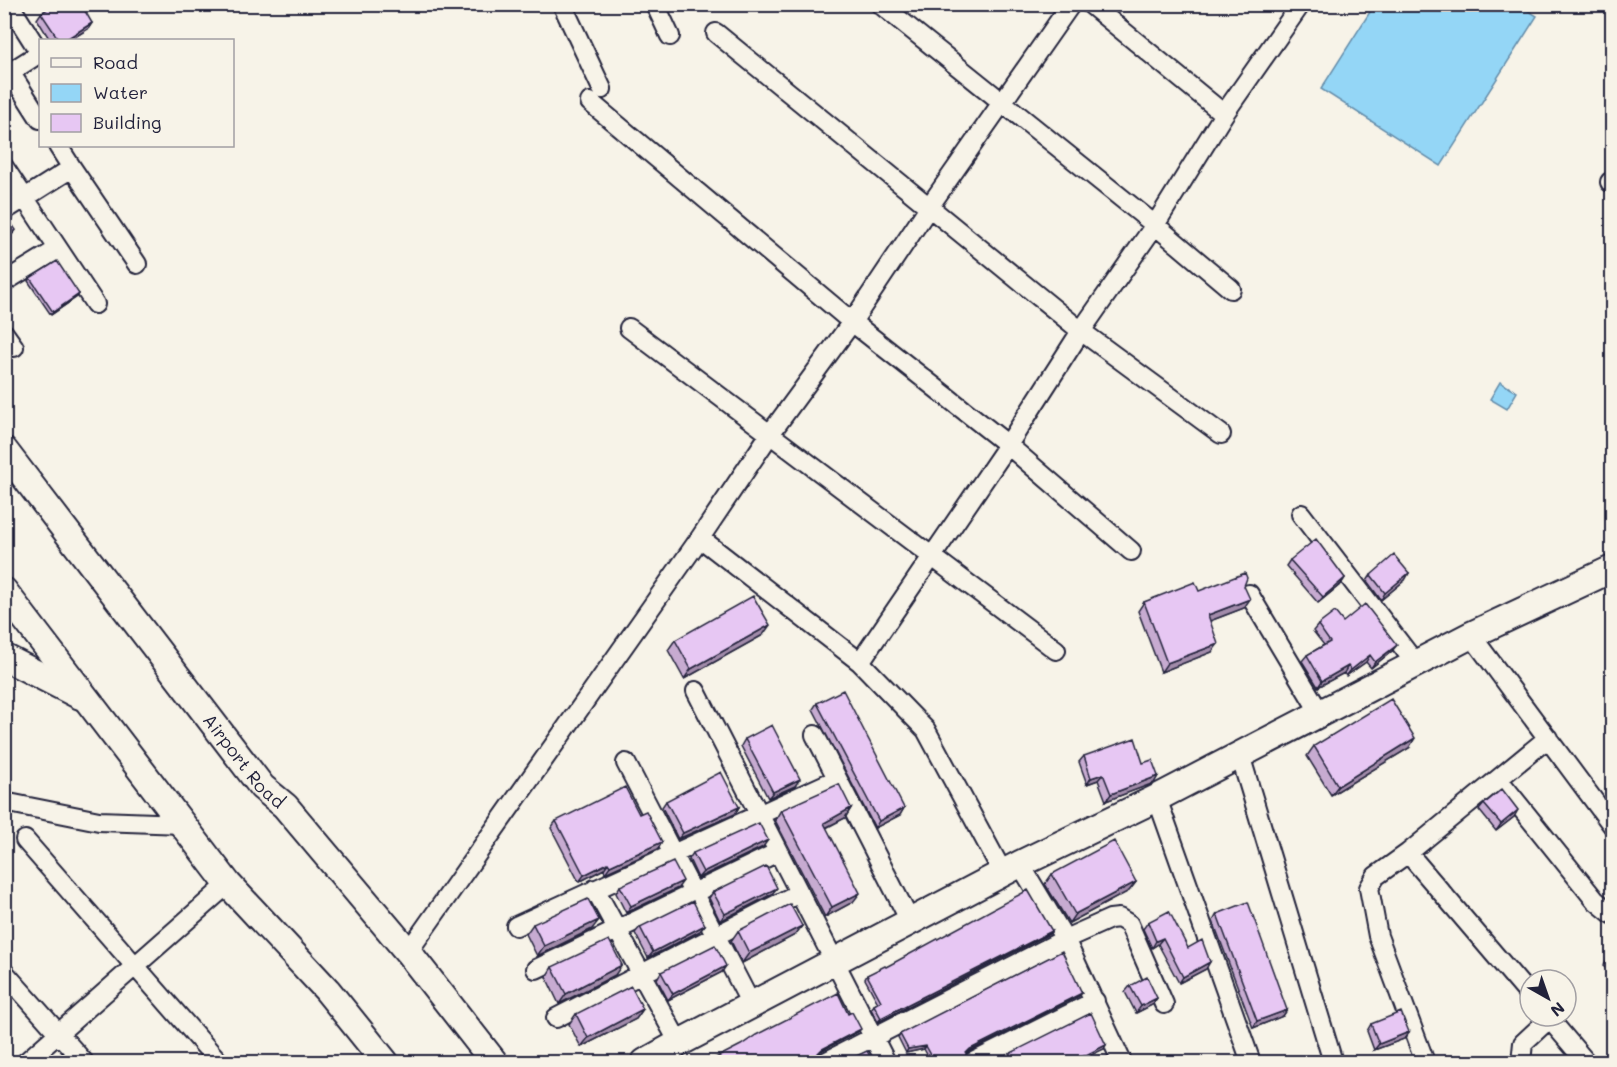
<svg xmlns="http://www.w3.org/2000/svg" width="1617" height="1067" viewBox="0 0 1617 1067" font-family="Mali,sans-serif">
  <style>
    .water { fill: #94d6f6; stroke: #668eab; stroke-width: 1.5 }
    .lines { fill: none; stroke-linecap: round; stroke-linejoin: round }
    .street-casing { stroke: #22223b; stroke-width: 22 }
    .secondary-casing { stroke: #22223b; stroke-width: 30 }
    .street { stroke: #f7f3e8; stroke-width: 18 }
    .secondary { stroke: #f7f3e8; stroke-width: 26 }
    .wall { fill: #c7abd1; stroke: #22223b; stroke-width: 1.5 }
    .shaded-wall { fill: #a28baa; stroke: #22223b; stroke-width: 1.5 }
    .building { fill: #e7c7f3; stroke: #22223b; stroke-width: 1.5 }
    .labels { text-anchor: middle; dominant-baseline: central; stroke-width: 6; stroke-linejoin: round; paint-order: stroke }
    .street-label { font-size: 18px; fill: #22223b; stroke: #f7f3e8 }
  </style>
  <rect width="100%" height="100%" fill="#f7f3e8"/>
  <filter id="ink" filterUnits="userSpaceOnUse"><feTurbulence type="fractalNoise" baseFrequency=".0167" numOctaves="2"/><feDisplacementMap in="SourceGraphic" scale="12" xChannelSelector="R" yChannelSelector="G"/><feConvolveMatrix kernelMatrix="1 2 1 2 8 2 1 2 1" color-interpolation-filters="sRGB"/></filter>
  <g filter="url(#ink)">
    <!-- water -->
    <path class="water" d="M1375 4 1519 5 1537 16 1441 166 1321 89Z
      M1500 382 1517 392 1507 409 1490 399Z"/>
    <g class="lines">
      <!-- street casing -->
      <g class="street-casing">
        <path id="street" d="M562 4 602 89
          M655 4 670 36
          M880 4 1155 225 1231 289
          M1090 4 1224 114
          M716 33 1081 331 1221 434
          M10 72 40 119
          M4 76 40 53 9 4
          M590 102 852 322 1008 445 1131 551
          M4 167 95 304
          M72 168 137 264
          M1610 182 1612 183
          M4 211 72 168 58 146
          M4 282 58 249
          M629 328 1056 650
          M4 333 14 347
          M1301 514 1416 664
          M700 538 860 662 926 730 1003 873
          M1249 594 1320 713
          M1471 635 1612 825
          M860 662 1008 445 1081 331 1155 225 1224 114 1301 4
          M696 691 886 1062
          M815 735 911 923
          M1240 755 1333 1062
          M626 763 752 1006
          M1498 779 1595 900 1612 914
          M1157 798 1251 1062
          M4 802 99 821 183 824
          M25 840 219 1062
          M1408 853 1530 996
          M1020 864 1065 939 1122 1062
          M595 889 679 1043
          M516 926 837 779
          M408 952 700 538 770 434 852 322 929 207 1071 4
          M536 969 778 852
          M4 972 84 1062
          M1547 1016 1586 1062
          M556 1018 799 893
          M26 1062 228 884
          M825 1062 1065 939 1110 919 1119 918 1129 924 1164 1004
          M973 1062 1095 1001
          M1425 1062 1378 936 1369 888 1376 876 1408 853 1548 738
          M1521 1062 1523 1043 1549 1019"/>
      </g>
      <!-- secondary casing -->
      <g class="secondary-casing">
        <g id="secondary">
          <path id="s1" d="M4 450 262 787 285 806 408 952 494 1062"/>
          <path d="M4 591 228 884 327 990 385 1062"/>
          <path d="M4 657 80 696"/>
          <path d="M645 1062 679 1043 1020 864 1157 798 1471 635 1612 569"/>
        </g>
      </g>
      <!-- street -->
      <use href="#street" class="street"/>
      <!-- secondary -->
      <use href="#secondary" class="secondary"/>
    </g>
    <!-- wall -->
    <path class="wall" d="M41 13 92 23 88 29 70 40H50L37 19Z
      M30 278 79 294 77 297 51 315 28 281Z
      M1290 560 1345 578 1341 584 1318 603 1286 566Z
      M1409 573 1405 580 1381 600 1367 581 1371 575Z
      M1244 586V608L1210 621 1212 652 1161 672 1138 611 1144 602 1199 591Z
      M1343 622 1392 651 1371 668 1366 662 1346 676 1344 673 1318 687 1302 661 1307 655 1324 645 1313 631 1318 625Z
      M763 635 684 679 668 650 675 640Z
      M817 703 904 808 900 815 875 828 813 709Z
      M745 739 795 786 768 798 741 746Z
      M1314 746 1409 748 1331 795 1307 756Z
      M1084 756 1143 763 1158 776 1154 783 1106 801 1098 780 1087 784 1079 762Z
      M666 801 739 807 735 814 678 839 662 807Z
      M1484 804 1514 817 1496 831 1479 810Z
      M851 808 845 818 826 828 853 902 825 917 775 820 781 810Z
      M639 814 662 842 658 849 605 873 604 869 579 882 551 828 556 821Z
      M763 847 698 878 689 859 693 853Z
      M1052 874 1136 882 1129 891 1069 923 1045 884Z
      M620 886 678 888 626 913 616 893Z
      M713 892 772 894 720 921 709 898Z
      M1217 914 1287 1010 1283 1016 1253 1028 1213 921Z
      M1148 922 1188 948 1206 969 1179 983 1158 944 1152 948 1143 929Z
      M533 924 592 929 537 956 526 934Z
      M705 925 700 931 648 958 635 933 640 927Z
      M802 926 795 935 742 963 731 941 738 931Z
      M1052 931 1049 934 878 1022 871 1009 874 1005 878 1003 865 979 867 975 886 967Z
      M1612 952V973L1603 966Z
      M552 967 615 975 559 1004 546 977Z
      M661 972H722L668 1000 657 979Z
      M1130 986 1157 998 1152 1005 1136 1013 1125 992Z
      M1082 993 1079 996 968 1052 966 1054 965 1062H931L924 1049 906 1053 898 1037 900 1034Z
      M643 1009 636 1019 581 1047 569 1024 576 1014Z
      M1371 1024 1404 1039 1374 1050 1367 1031Z"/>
    <!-- shaded-wall -->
    <path class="shaded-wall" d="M92 23 88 29 70 40H65Z
      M16 230 14 233 4 240V238Z
      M79 294 77 297 51 315 53 312Z
      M1409 573 1405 580 1381 600 1385 593Z
      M1345 578 1341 584 1318 603 1323 597Z
      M1250 599 1244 608 1202 624 1208 615Z
      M770 625 763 635 684 679 691 669Z
      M1218 644 1212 652 1161 672 1167 663Z
      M1397 645 1392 651 1371 668 1375 662Z
      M1370 655 1366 662 1346 676 1351 670Z
      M1348 666 1344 673 1318 687 1322 681Z
      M1415 738 1409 748 1331 795 1338 786Z
      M1103 774 1098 780 1087 784 1091 778Z
      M1158 776 1154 783 1106 801 1111 794Z
      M800 779 795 786 768 798 773 792Z
      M739 807 735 814 678 839 683 833Z
      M851 808 845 818 817 832 824 823Z
      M904 808 900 815 875 828 879 821Z
      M1518 810 1514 817 1496 831 1501 824Z
      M768 840 763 847 698 878 703 872Z
      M662 842 658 849 605 873 610 866Z
      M608 863 604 869 579 882 584 875Z
      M683 881 678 888 626 913 631 906Z
      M1136 882 1129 891 1069 923 1075 914Z
      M777 888 772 894 720 921 725 914Z
      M860 893 853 902 825 917 832 907Z
      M599 920 592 929 537 956 544 946Z
      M705 925 700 931 648 958 653 952Z
      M802 926 795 935 742 963 749 953Z
      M1052 931 1049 934 878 1022 881 1018Z
      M1163 938 1158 944 1152 948 1156 941Z
      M1210 962 1206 969 1179 983 1183 977Z
      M622 965 615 975 559 1004 566 994Z
      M726 966 722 972 668 1000 673 994Z
      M1082 993 1079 996 968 1052 963 1056 970 1049Z
      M1157 998 1152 1005 1136 1013 1141 1006Z
      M643 1009 636 1019 581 1047 588 1038Z
      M1287 1010 1283 1016 1253 1028 1257 1021Z
      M861 1029 858 1032 819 1052 815 1056 822 1049Z
      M1409 1032 1404 1039 1374 1050 1379 1044Z
      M1106 1045 1104 1049 1077 1062H1072Z
      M926 1046 924 1049 906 1053 908 1049Z"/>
    <!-- building -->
    <path class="building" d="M55 4H81L92 23 65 40H59L41 13Z
      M4 218 8 219 16 230 4 238Z
      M57 261 79 294 53 312 30 278Z
      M1316 539 1345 578 1323 597 1290 560Z
      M1394 555 1409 573 1385 593 1371 575Z
      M1245 573 1247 578 1244 586 1250 599 1208 615 1218 644 1167 663 1144 602 1195 582 1199 591Z
      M753 596 770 625 691 669 675 640Z
      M1365 604 1397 645 1375 662 1370 655 1351 670 1348 666 1322 681 1307 655 1330 642 1318 625 1335 612 1343 622Z
      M843 690 904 808 879 821 817 703Z
      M1391 699 1415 738 1338 786 1314 746Z
      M772 725 800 779 773 792 745 739Z
      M1135 738 1143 763 1152 760 1158 776 1111 794 1103 774 1091 778 1084 756Z
      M721 772 739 807 683 833 666 801Z
      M839 784 851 808 824 823 860 893 832 907 781 810Z
      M625 787 639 814 646 811 662 842 610 866 608 863 584 875 556 821Z
      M1502 789 1518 810 1501 824 1484 804Z
      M759 823 768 840 703 872 693 853Z
      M1114 841 1136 882 1075 914 1052 874Z
      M673 862 683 881 631 906 620 886Z
      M766 866 777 888 725 914 713 892Z
      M1028 890 1052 931 881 1018 874 1005 881 1001 867 975 885 966 886 967Z
      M588 899 599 920 544 946 533 924Z
      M693 901 705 925 653 952 640 927Z
      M1248 902 1287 1010 1257 1021 1217 914Z
      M790 904 802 926 749 953 738 931Z
      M1169 911 1188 948 1202 940 1210 962 1183 977 1163 938 1156 941 1148 922Z
      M609 940 622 965 566 994 552 967Z
      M715 945 726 966 673 994 661 972Z
      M1062 951 1082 993 970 1049 966 1053 965 1062H935L926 1046 908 1049 900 1034Z
      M1612 952V963L1607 959Z
      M1147 977 1157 998 1141 1006 1130 986Z
      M631 986 643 1009 588 1038 576 1014Z
      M838 993 848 1014 852 1012 861 1029 822 1049 818 1053 817 1062H708L741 1045 756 1035Z
      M1401 1012 1409 1032 1379 1044 1371 1024Z
      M1091 1013 1106 1045 1072 1062H993Z
      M867 1051 873 1062H844Z"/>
  </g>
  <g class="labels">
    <!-- street labels -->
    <g class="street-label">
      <text stroke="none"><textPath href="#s1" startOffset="393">Airport Road</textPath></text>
    </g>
  </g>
  <!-- margin -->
  <rect width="1617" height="1067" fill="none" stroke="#f7f3e8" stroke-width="24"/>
  <rect x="12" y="12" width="1593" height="1043" fill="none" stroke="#22223b" stroke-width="2" filter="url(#ink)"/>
  <!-- legend -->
  <rect x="39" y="39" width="195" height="108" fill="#f7f3e8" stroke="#a29fa3" stroke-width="1.5"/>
  <rect x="51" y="58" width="30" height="9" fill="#f7f3e8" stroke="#a29fa3" stroke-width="1.5"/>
  <text x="93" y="69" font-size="18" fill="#22223b">Road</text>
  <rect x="51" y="84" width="30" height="18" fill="#94d6f6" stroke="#a29fa3" stroke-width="1.5"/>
  <text x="93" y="99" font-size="18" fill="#22223b">Water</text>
  <rect x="51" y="114" width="30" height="18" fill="#e7c7f3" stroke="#a29fa3" stroke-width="1.5"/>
  <text x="93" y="129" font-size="18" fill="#22223b">Building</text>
  <!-- north arrow -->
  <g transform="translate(1548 998) rotate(140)"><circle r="28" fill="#f7f3e8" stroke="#a29fa3" stroke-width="1.5"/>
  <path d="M0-4.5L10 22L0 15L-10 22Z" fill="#22223b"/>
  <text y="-9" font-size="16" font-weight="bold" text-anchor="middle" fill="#22223b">N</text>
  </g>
</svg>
